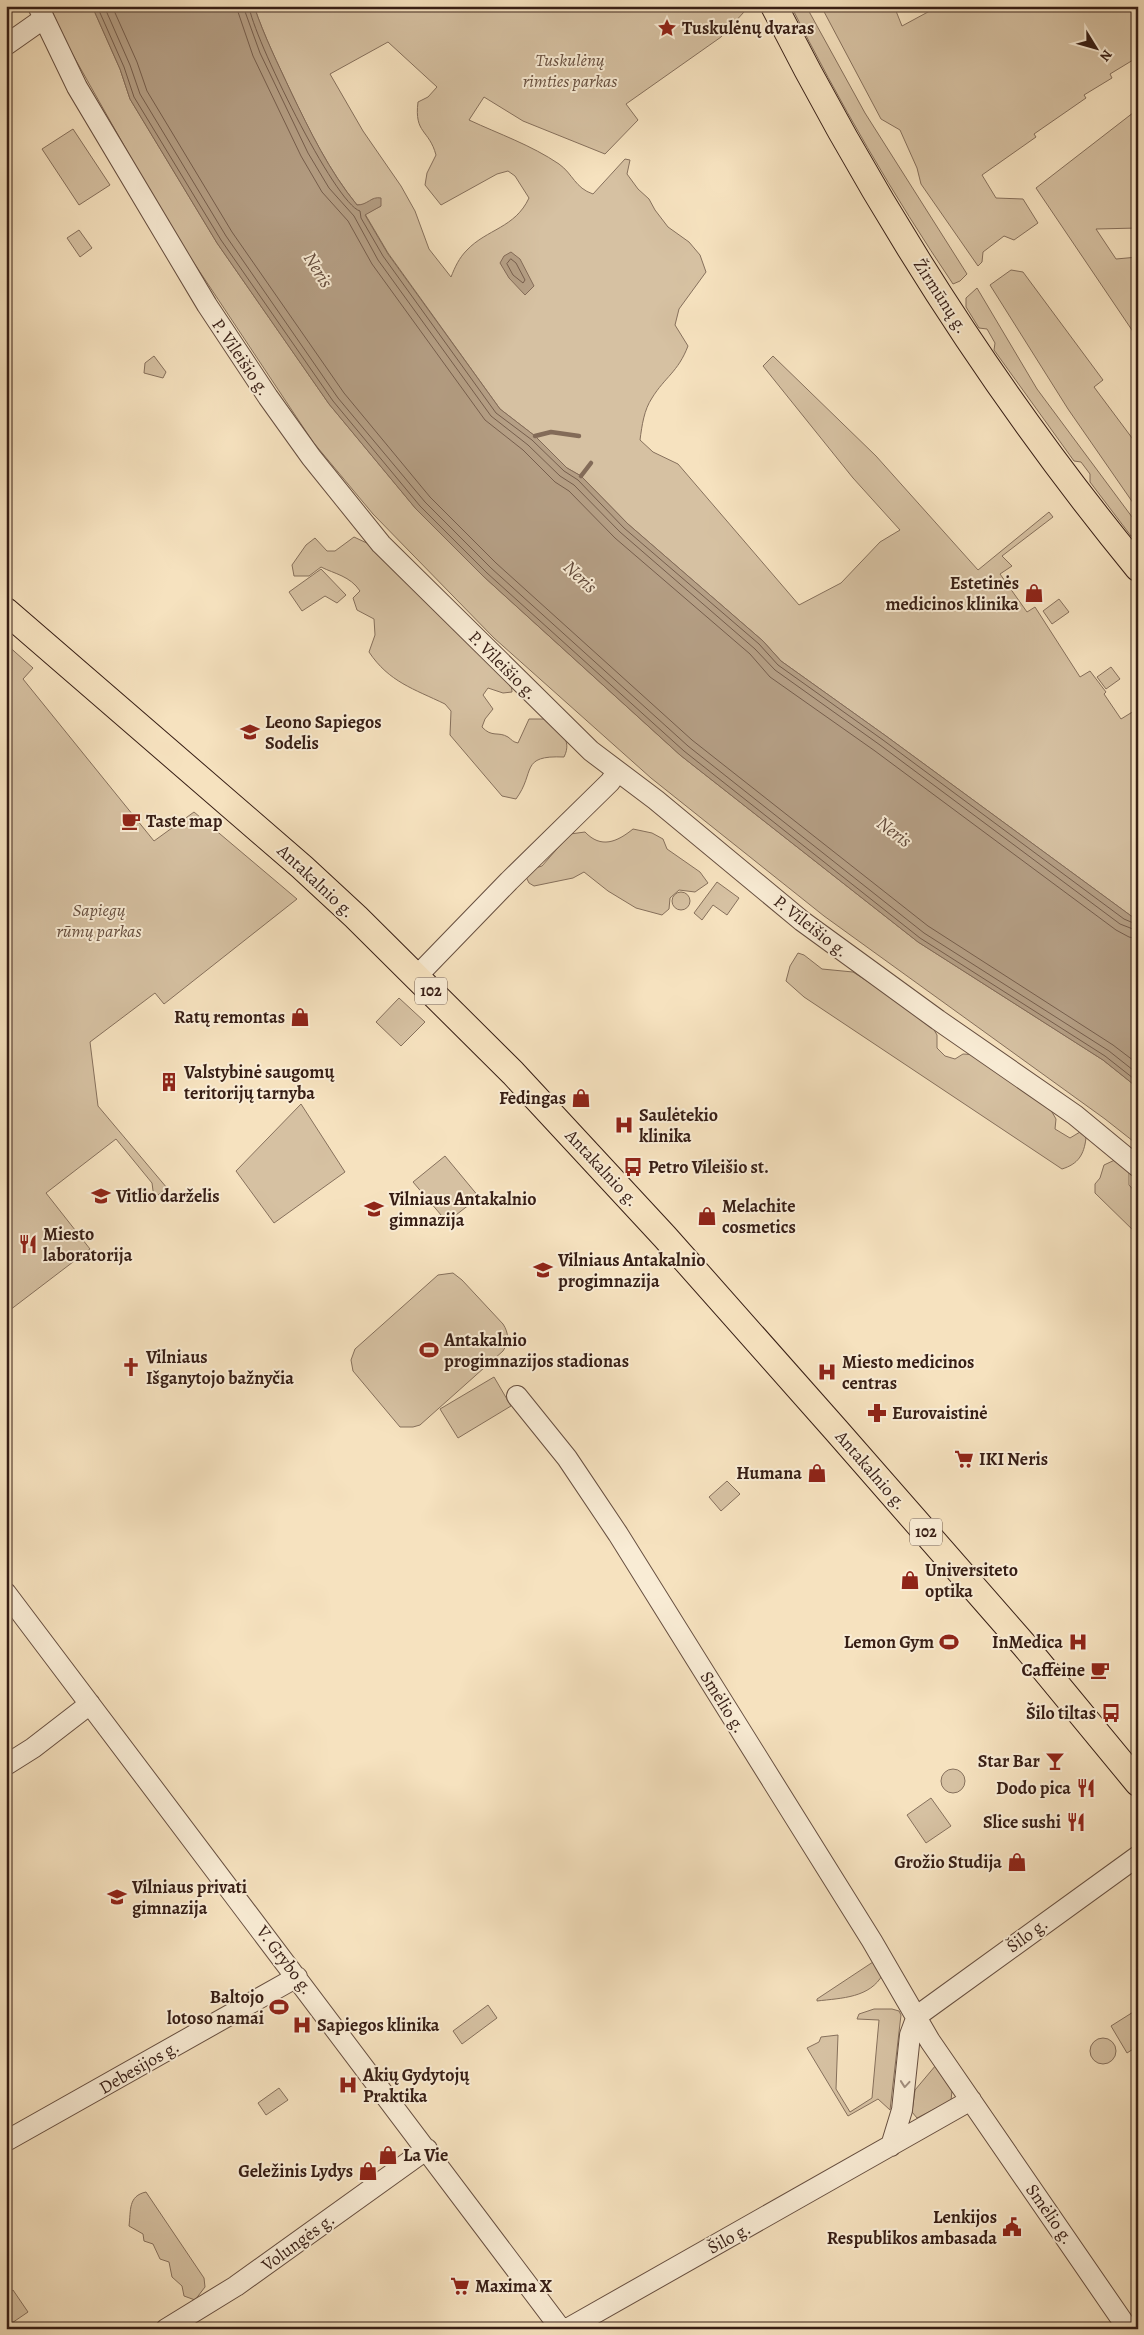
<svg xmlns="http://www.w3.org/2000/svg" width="1144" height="2335" viewBox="0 0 1144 2335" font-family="Alegreya,serif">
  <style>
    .green { fill: #d6c1a2; stroke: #86705c; fill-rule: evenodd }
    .water { fill: #b59f85; stroke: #836b58 }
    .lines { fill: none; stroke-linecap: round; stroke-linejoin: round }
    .shore { stroke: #765e4d; stroke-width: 1 }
    .stream { stroke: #836b58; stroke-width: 4.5 }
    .minor-casing { stroke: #674f40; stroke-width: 22 }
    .major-casing { stroke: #371e15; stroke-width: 28 }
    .minor { stroke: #f9ecd5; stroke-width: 20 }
    .major { stroke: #f6e2bf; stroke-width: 26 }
    .oneway { stroke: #a28f7f }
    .labels { text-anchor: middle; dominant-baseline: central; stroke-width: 4; stroke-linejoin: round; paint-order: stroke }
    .shield { fill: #f9ecd5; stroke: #715c4f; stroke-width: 1 }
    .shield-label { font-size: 16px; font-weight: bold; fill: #371e15 }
    .poi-label { font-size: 18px; font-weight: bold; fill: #371e15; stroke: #f9ecd5; text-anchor: start }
    .park-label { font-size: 18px; font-style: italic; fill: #674f3f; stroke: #f9ecd5 }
    .street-label { font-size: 18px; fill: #371e15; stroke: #f9ecd5 }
    .water-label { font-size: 19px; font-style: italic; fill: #634b3c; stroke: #f9ecd5 }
  </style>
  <rect width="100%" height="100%" fill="#f6e2bf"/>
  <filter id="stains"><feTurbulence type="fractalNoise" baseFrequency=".004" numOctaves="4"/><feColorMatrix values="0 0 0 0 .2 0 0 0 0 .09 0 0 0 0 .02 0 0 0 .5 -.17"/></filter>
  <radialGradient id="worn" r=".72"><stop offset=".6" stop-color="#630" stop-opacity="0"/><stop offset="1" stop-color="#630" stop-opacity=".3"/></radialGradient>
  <!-- green -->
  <path class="green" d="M50 6H92L120 69 130 99 217 243 329 404 416 509 483 576 680 755 918 942 1103 1060 1138 1088V1145L1105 1119 824 916 651 778 494 638 373 514 313 442 170 227 65 41Z
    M254 6H741L744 12 721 37 626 104 638 120 605 154 523 121 484 97 469 120C499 134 531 145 559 164 573 174 575 188 593 194L625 159 630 160 627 174 638 189 649 199 655 210 668 227 689 242 700 255 706 272 679 309 675 325 688 346C678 372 665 377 652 398 644 410 642 425 640 440L653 452 678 464 799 605 841 583 880 542 900 530 853 478 763 366 773 356 876 456 978 570 1049 512 1053 517 1002 556 1012 566 1000 574 1027 612 1035 607 1080 677 1090 671 1106 692 1104 694 1121 719 1134 711 1138 716V921L886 736 781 661 763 641 628 524 581 476 567 468 535 436 500 409 388 253 365 214 381 206 373 199 365 205H357C329 170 310 132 291 92 278 64 264 36 254 6ZM388 42 437 87 428 97 418 102C414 134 429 129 436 155L427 173 425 185 441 205 497 174 508 171 515 176 529 198C515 228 487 229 467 250 459 258 455 267 451 277L429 249 415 211 401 186 363 131 330 74Z
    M791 6H806L865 113 967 274 960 281 953 284C893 195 839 102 791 6Z
    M821 6H894L902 26 939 6H1138V57L1110 74 1112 78 1084 95 1086 98 1034 134 1036 137 982 175 996 198 1023 199 1038 223 1014 240 1004 236 983 252 982 262 978 266 921 184 917 168 900 130 881 119Z
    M1138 109V228L1096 229 1116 259 1138 257V339L1036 188Z
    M73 129 110 185 79 205 42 149Z
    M79 230 92 248 80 257 67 238Z
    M1011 270 1023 272 1103 380 1094 387 1138 446V510L1068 409 990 285Z
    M977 288 1037 389 1138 525V537L1131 536 1090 482V474L1081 462 1074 461 994 350 995 343 987 329 979 328 966 307V298Z
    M154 356 166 372 163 378 144 373 145 363Z
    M354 537 371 545 511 680 512 692 503 693 488 688 483 695 493 709 485 719 482 727C492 738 498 731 508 737 512 740 513 742 518 743L529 719H546C559 731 573 739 564 757 519 755 536 772 516 799L502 796 450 735 451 711 445 704C414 689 389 682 369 652L375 635 374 619 357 610 353 598 360 591C350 576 335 574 321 567L309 576H294L292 565 306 545 315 538 327 551H335Z
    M321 569 346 595 337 603 325 596 302 611 289 592Z
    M1059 599 1069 612 1052 624 1043 611Z
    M6 644 33 668 23 679 154 841 194 812 297 899 164 1004 155 993 90 1042 98 1106 167 1188 154 1198 152 1183 116 1139 46 1193 90 1249 10 1310 6 1306Z
    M1111 667 1120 679 1106 689 1097 677Z
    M633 829 652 833 663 839 667 849 700 872 708 883 695 892 679 890 670 898 669 909 662 915 636 908 608 891 584 872 573 878 534 886 529 883 526 877 532 869 542 866 570 834 585 832C601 849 617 842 633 829Z
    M717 882 739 898 727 915 713 905 702 920 694 913Z
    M672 901a9 9 0 1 1 18 0a9 9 0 1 1-18 0Z
    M798 953 804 955 822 969 853 972 929 1021 937 1035V1048L945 1056 955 1059 963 1054 980 1055 1048 1105 1056 1119 1055 1129 1070 1138 1080 1132 1086 1138C1084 1155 1078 1164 1062 1169L804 997 786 981 790 966Z
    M399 998 425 1022 401 1046 376 1022Z
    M301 1104 345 1172 274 1223 236 1171Z
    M445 1156 479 1197 447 1222 413 1182Z
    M1117 1159 1129 1167V1185L1138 1195V1235L1095 1193V1184L1100 1178 1104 1165Z
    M453 1273 462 1280 503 1324C509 1333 509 1342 503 1351L420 1425 413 1427H400L353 1371 351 1360 355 1349 438 1275Z
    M494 1377 511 1406 458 1438 440 1409Z
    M727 1481 740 1494 721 1511 709 1497Z
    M941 1781a12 12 0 1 1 24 0a12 12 0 1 1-24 0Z
    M931 1798 951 1826 926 1843 907 1815Z
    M876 1960 883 1974C870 1998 842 1998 817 2001V1999Z
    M488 2005 497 2018 462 2044 453 2031Z
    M874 2009H892L899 2011 901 2015 890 2110 878 2099 848 2116 807 2048 819 2042 821 2037 838 2035 836 2089 850 2112 872 2098 879 2020 857 2019 859 2014Z
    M1138 2009V2046L1127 2053 1111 2026Z
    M1090 2051a13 13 0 1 1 26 0a13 13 0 1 1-26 0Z
    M936 2065 952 2090 951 2101 917 2118 912 2112 915 2090Z
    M279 2088 288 2100 266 2115 258 2103Z
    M146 2192 204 2278 205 2287 195 2300 184 2296 182 2286 172 2277 169 2262 160 2259 153 2244 144 2241 143 2234 129 2226C131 2210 128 2196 146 2192Z
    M13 2290 28 2312 6 2327V2295Z"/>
  <!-- water -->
  <path class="water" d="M92 6H254C264 36 278 64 291 92 310 131 329 171 357 205 368 205 371 196 381 198V206L365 215 388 254 500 409 535 436 567 468 581 476 628 524 763 641 781 661 886 736 1138 921V1088L1103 1060 918 942 680 755 483 576 416 509 329 404 217 243 130 99 120 69Z
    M511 252 520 259 534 286 525 295 509 278 500 263 504 256Z"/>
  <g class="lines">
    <!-- shore -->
    <path class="shore" d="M97 6 124 67 134 97 221 240 333 401 420 506 487 573 684 751 920 938 1105 1056 1138 1082
      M104 6 130 65 140 94 226 236 338 398 425 502 491 568 688 746 924 933 1109 1051 1138 1074
      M112 6 137 62 147 91 232 232 344 393 430 497 496 563 692 740 928 926 1113 1045 1138 1064
      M236 6 253 56 301 156 322 192 348 221 372 264 485 420 523 450 555 482 569 491 615 538 750 654 770 677 875 751 1116 930 1129 937 1138 939
      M243 6 260 53 308 153 329 188 354 216 378 260 491 416 528 445 560 476 574 485 620 532 755 649 775 670 880 745 1120 924 1138 931
      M249 6C252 35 335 204 360 211L361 218 383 256 496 413 532 440 564 471 578 480 624 528 759 644 778 665 883 740 1124 919 1138 925
      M511 259 516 263 525 280 523 283 513 275 507 264Z"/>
    <!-- stream -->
    <path class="stream" d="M535 436 551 432 579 436
      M581 476 591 463"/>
    <!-- minor casing -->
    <g class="minor-casing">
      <path id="minor" d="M38 6 77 87 207 305 268 397 311 457 381 544 591 751 656 800 802 921 938 1020 1075 1115 1138 1167
        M6 45 43 19
        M416 977 509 881 610 782 617 772
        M517 1396 567 1458 618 1534 872 1941 930 2041 1128 2329
        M6 1593 561 2329
        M6 1765 33 1748 90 1704
        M6 2141 297 1977
        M891 2146 902 2110 910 2035 917 2016 1138 1856
        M166 2329 236 2286 427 2149
        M567 2329 971 2100"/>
    </g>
    <!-- major casing -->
    <g class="major-casing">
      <path id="major" d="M774 6C875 205 996 395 1138 568
        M6 611 302 867 356 917 513 1073 665 1237 836 1430 1025 1646 1138 1783"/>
    </g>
    <!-- minor -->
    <use href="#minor" class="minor"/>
    <!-- major -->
    <use href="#major" class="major"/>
  </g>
  <!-- one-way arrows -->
  <defs><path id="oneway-chevron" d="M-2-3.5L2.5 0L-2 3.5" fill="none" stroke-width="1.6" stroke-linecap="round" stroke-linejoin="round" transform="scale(1.25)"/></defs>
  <use class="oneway" href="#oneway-chevron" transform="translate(905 2084) rotate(95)"/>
  <!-- icons -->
  <defs>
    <g id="sight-bare" transform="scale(1.5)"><path d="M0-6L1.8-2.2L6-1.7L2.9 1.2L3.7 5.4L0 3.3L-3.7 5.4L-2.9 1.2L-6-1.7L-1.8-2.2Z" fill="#8f2418" stroke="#f9ecd5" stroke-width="2.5" paint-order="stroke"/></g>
    <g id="shop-bare" transform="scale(1.5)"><path d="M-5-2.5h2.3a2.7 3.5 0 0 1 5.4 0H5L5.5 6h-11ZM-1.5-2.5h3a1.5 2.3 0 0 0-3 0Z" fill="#8f2418" stroke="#f9ecd5" stroke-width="2.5" paint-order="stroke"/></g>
    <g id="school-bare" transform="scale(1.5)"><path d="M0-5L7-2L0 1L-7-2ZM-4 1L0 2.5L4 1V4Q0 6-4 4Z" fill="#8f2418" stroke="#f9ecd5" stroke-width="2.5" paint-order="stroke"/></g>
    <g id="cafe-bare" transform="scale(1.5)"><path d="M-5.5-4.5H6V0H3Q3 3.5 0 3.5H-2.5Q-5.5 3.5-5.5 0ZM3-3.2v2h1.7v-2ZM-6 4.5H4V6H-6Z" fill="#8f2418" stroke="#f9ecd5" stroke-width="2.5" paint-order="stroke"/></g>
    <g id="building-bare" transform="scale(1.5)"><path d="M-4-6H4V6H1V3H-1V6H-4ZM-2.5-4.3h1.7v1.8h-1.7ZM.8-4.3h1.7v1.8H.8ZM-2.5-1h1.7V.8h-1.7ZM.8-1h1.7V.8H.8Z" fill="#8f2418" stroke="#f9ecd5" stroke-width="2.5" paint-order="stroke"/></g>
    <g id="hospital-bare" transform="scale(1.5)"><path d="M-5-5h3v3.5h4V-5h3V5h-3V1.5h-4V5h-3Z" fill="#8f2418" stroke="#f9ecd5" stroke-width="2.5" paint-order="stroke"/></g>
    <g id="bus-bare" transform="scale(1.5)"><path d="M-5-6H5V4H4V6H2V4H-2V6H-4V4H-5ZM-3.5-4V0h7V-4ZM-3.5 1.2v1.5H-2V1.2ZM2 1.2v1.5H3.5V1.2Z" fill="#8f2418" stroke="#f9ecd5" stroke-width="2.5" paint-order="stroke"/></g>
    <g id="restaurant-bare" transform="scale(1.5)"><path d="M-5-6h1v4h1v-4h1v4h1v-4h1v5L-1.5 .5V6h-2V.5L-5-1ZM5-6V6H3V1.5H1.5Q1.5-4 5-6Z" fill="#8f2418" stroke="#f9ecd5" stroke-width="2.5" paint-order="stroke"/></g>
    <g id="stadium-bare" transform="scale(1.5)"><path d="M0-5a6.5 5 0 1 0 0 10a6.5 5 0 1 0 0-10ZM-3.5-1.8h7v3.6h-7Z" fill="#8f2418" stroke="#f9ecd5" stroke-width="2.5" paint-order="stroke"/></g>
    <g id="church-bare" transform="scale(1.5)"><path d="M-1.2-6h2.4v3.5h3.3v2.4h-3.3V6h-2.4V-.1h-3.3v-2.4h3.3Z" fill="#8f2418" stroke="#f9ecd5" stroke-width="2.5" paint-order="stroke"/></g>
    <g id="pharmacy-bare" transform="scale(1.5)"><path d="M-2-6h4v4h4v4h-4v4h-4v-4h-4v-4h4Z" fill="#8f2418" stroke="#f9ecd5" stroke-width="2.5" paint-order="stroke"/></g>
    <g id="supermarket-bare" transform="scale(1.5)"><path d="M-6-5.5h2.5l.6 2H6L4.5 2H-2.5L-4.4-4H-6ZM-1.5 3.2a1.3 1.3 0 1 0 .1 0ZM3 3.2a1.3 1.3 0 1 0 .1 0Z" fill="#8f2418" stroke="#f9ecd5" stroke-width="2.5" paint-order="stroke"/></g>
    <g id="bar-bare" transform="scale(1.5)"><path d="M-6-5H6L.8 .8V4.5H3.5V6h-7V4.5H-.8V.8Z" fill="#8f2418" stroke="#f9ecd5" stroke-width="2.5" paint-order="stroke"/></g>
    <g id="civic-bare" transform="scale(1.5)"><path d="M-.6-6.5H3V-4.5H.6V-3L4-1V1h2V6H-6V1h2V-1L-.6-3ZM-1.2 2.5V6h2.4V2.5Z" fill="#8f2418" stroke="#f9ecd5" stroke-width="2.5" paint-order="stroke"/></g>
  </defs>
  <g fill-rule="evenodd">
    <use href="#sight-bare" x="667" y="28"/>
    <use href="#shop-bare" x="1034" y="593"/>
    <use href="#school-bare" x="250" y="732"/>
    <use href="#cafe-bare" x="131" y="821"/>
    <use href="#shop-bare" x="300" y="1017"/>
    <use href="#building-bare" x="169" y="1082"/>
    <use href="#shop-bare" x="581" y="1098"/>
    <use href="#hospital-bare" x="624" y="1125"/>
    <use href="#bus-bare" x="633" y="1167"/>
    <use href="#school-bare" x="101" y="1196"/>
    <use href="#school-bare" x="374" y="1209"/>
    <use href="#shop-bare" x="707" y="1216"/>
    <use href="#restaurant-bare" x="28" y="1244"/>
    <use href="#school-bare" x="543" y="1270"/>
    <use href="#stadium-bare" x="429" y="1350"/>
    <use href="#church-bare" x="131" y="1367"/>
    <use href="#hospital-bare" x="827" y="1372"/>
    <use href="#pharmacy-bare" x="877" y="1413"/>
    <use href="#supermarket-bare" x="964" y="1459"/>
    <use href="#shop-bare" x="817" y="1473"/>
    <use href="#shop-bare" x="910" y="1580"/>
    <use href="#stadium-bare" x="949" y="1642"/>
    <use href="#hospital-bare" x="1078" y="1642"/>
    <use href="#cafe-bare" x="1100" y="1670"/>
    <use href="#bus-bare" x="1111" y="1713"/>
    <use href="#bar-bare" x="1055" y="1761"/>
    <use href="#restaurant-bare" x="1086" y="1788"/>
    <use href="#restaurant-bare" x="1076" y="1822"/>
    <use href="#shop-bare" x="1017" y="1862"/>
    <use href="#school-bare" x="117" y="1897"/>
    <use href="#stadium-bare" x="279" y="2007"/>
    <use href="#hospital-bare" x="302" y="2025"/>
    <use href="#hospital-bare" x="348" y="2085"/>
    <use href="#shop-bare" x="388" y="2155"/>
    <use href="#shop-bare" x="368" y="2171"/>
    <use href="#civic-bare" x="1012" y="2227"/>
    <use href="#supermarket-bare" x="460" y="2286"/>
  </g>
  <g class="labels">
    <!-- shield labels -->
    <g class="shield">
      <rect x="415" y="977.5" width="32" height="27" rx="4"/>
      <rect x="910" y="1518.5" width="32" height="27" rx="4"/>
    </g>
    <g class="shield-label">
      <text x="431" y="991">102</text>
      <text x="926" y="1532">102</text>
    </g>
    <!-- poi labels -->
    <g class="poi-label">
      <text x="682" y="28">Tuskulėnų dvaras</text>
      <text x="1019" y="583" text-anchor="end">Estetinės<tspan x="1019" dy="21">medicinos klinika</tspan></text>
      <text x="265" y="722">Leono Sapiegos<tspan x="265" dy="21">Sodelis</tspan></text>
      <text x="146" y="821">Taste map</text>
      <text x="285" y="1017" text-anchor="end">Ratų remontas</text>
      <text x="184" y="1072">Valstybinė saugomų<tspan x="184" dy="21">teritorijų tarnyba</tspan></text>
      <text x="566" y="1098" text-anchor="end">Fedingas</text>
      <text x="639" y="1115">Saulėtekio<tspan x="639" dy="21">klinika</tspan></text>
      <text x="648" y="1167">Petro Vileišio st.</text>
      <text x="116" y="1196">Vitlio darželis</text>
      <text x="389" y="1199">Vilniaus Antakalnio<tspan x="389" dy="21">gimnazija</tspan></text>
      <text x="722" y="1206">Melachite<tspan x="722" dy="21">cosmetics</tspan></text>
      <text x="43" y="1234">Miesto<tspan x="43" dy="21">laboratorija</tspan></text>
      <text x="558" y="1260">Vilniaus Antakalnio<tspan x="558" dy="21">progimnazija</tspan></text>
      <text x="444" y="1340">Antakalnio<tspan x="444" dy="21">progimnazijos stadionas</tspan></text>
      <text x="146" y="1357">Vilniaus<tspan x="146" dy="21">Išganytojo bažnyčia</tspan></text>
      <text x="842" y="1362">Miesto medicinos<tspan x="842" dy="21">centras</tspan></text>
      <text x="892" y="1413">Eurovaistinė</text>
      <text x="979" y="1459">IKI Neris</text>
      <text x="802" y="1473" text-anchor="end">Humana</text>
      <text x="925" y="1570">Universiteto<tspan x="925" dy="21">optika</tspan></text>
      <text x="934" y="1642" text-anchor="end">Lemon Gym</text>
      <text x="1063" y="1642" text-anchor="end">InMedica</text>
      <text x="1085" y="1670" text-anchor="end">Caffeine</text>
      <text x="1096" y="1713" text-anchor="end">Šilo tiltas</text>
      <text x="1040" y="1761" text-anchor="end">Star Bar</text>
      <text x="1071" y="1788" text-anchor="end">Dodo pica</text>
      <text x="1061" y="1822" text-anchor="end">Slice sushi</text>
      <text x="1002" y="1862" text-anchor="end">Grožio Studija</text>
      <text x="132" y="1887">Vilniaus privati<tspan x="132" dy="21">gimnazija</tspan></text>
      <text x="264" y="1997" text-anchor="end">Baltojo<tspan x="264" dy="21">lotoso namai</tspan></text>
      <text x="317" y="2025">Sapiegos klinika</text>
      <text x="363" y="2075">Akių Gydytojų<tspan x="363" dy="21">Praktika</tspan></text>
      <text x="403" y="2155">La Vie</text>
      <text x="353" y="2171" text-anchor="end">Geležinis Lydys</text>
      <text x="997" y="2217" text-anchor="end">Lenkijos<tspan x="997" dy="21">Respublikos ambasada</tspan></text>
      <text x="475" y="2286">Maxima X</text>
    </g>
    <!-- park labels -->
    <g class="park-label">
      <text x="570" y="60">Tuskulėnų<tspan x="570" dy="21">rimties parkas</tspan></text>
      <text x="99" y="910">Sapiegų<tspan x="99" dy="21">rūmų parkas</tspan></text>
    </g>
    <!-- street labels -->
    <g class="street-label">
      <text transform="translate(941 296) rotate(57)">Žirmūnų g.</text>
      <text transform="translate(241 357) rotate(56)">P. Vileišio g.</text>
      <text transform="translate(503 665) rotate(45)">P. Vileišio g.</text>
      <text transform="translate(316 881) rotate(43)">Antakalnio g.</text>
      <text transform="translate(811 926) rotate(38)">P. Vileišio g.</text>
      <text transform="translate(602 1168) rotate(47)">Antakalnio g.</text>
      <text transform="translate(871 1470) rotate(49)">Antakalnio g.</text>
      <text transform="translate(723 1702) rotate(58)">Smėlio g.</text>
      <text transform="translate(1027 1935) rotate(-36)">Šilo g.</text>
      <text transform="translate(285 1960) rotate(53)">V. Grybo g.</text>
      <text transform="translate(139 2067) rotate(-30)">Debesijos g.</text>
      <text transform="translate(1050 2214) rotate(55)">Smėlio g.</text>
      <text transform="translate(729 2238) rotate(-29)">Šilo g.</text>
      <text transform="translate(298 2242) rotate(-36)">Volungės g.</text>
    </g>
    <!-- water labels -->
    <g class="water-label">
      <text transform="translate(318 270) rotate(58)">Neris</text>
      <text transform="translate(580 577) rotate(43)">Neris</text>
      <text transform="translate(894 832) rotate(37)">Neris</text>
    </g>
  </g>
  <!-- margin -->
  <rect width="1144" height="2335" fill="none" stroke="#f6e2bf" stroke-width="25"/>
  <rect x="8" y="8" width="1129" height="2320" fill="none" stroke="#371e15" stroke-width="2.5"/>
  <rect x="12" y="12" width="1119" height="2310" fill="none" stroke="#371e15"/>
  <!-- north arrow -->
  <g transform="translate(1096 48) rotate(127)" stroke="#f9ecd5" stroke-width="4" paint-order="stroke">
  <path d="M0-4L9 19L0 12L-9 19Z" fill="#371e15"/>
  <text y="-8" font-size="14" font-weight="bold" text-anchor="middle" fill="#371e15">N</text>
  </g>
  <rect width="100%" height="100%" filter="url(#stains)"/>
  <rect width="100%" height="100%" fill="url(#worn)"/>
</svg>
